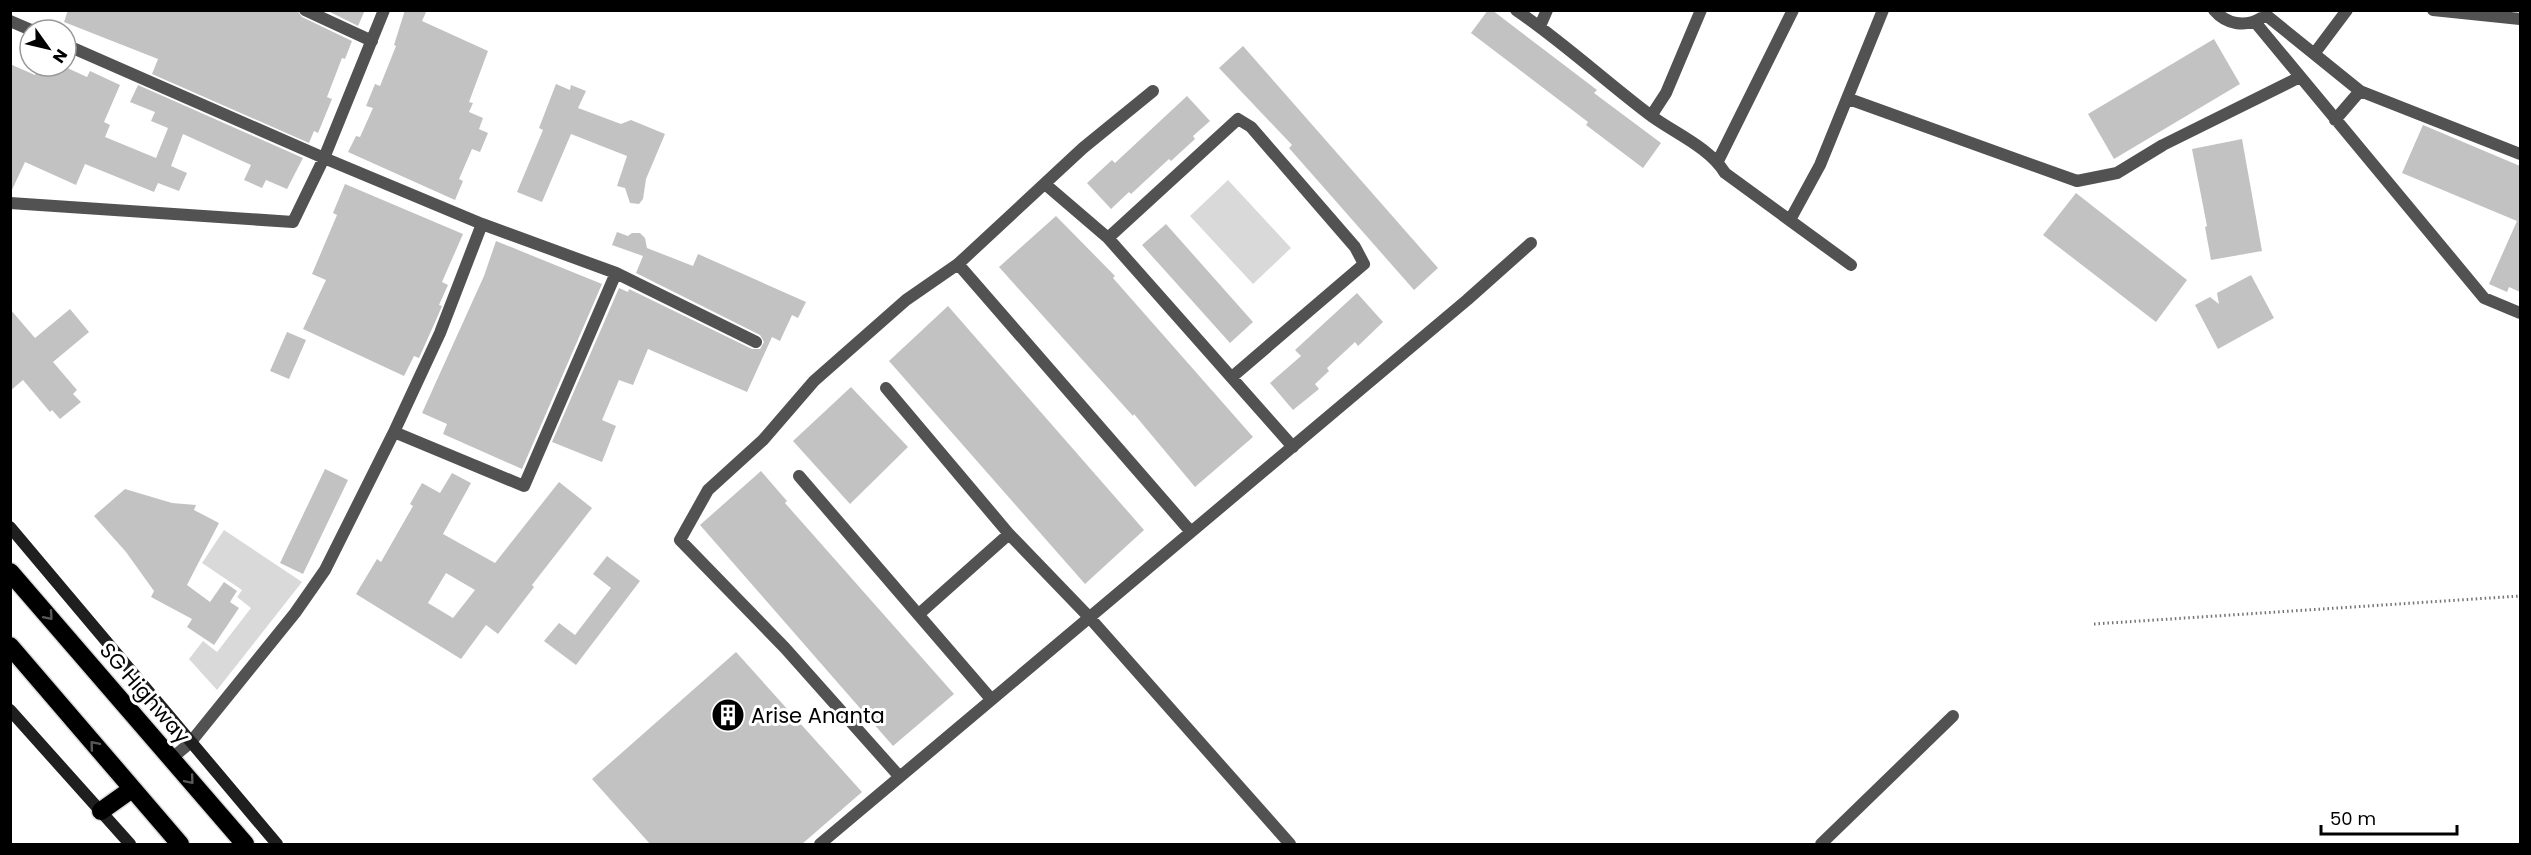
<svg xmlns="http://www.w3.org/2000/svg" width="2531" height="855" viewBox="0 0 2531 855" font-family="Poppins,sans-serif">
  <style>
    .green { fill: #d9d9d9 }
    .building { fill: #c2c2c2; fill-rule: evenodd }
    .lines { fill: none; stroke-linecap: round; stroke-linejoin: round }
    .highway-casing { stroke: #dbdbdb; stroke-width: 21 }
    .path { stroke: #747474; stroke-width: 3; stroke-dasharray: 1.5 3; stroke-linecap: butt }
    .street { stroke: #525252; stroke-width: 12 }
    .secondary { stroke: #1f1f1f; stroke-width: 12 }
    .highway { stroke: #000; stroke-width: 18 }
    .oneway { stroke: #595959 }
    .labels { text-anchor: middle; dominant-baseline: central; stroke-width: 6; stroke-linejoin: round; paint-order: stroke }
    .street-label { font-size: 21px; fill: #000; stroke: #fff }
    .poi-label { font-size: 21px; fill: #000; stroke: #fff; text-anchor: start }
  </style>
  <rect width="100%" height="100%" fill="#fff"/>
  <!-- green -->
  <path class="green" d="M1228 180 1291 248 1253 284 1190 216Z
    M224 530 302 582 217 690 189 659 203 641 217 652 251 608 237 597 242 590 202 563Z"/>
  <!-- building -->
  <path class="building" d="M68 10H297L302 17 352 41 345 59 342 58 327 97 332 99 318 133 314 131 309 143 152 74 158 59 64 22Z
    M326 10H365L358 26Z
    M405 10H427L422 21 488 51 469 102 473 103 469 112 483 118 479 129 488 133 480 152 472 149 459 179 463 181 455 200 348 152 356 136 360 137 373 108 366 106 375 84 380 86 396 46 394 45Z
    M1488 10H1492L1597 90 1594 93 1661 143 1643 168 1586 125 1588 122 1471 33Z
    M2214 39 2240 84 2114 159 2088 114Z
    M1243 46 1438 268 1414 290 1289 148 1292 145 1219 68Z
    M10 64 35 75 39 66H63L87 77 90 71 120 85 104 122 110 125 105 137 156 158 168 128 151 121 155 112 130 102 138 85 303 158 287 189 266 180 262 188 244 180 251 165 183 134 171 166 187 173 179 191 158 183 154 192 85 164 76 185 25 162 10 194Z
    M556 84 570 90 571 85 586 91 578 108 621 124 631 120 665 134 646 179 643 199 639 204 630 203 625 188 617 186 627 156 571 134 542 202 517 192 543 130 539 128Z
    M1187 96 1210 121 1193 136 1195 139 1171 161 1169 159 1131 194 1129 192 1111 209 1087 183 1112 160 1115 163Z
    M2423 125 2520 166V292L2509 287 2507 292 2489 284 2517 221 2402 173Z
    M2242 139 2262 251 2211 260 2205 227 2207 226 2192 149Z
    M345 184 463 234 442 282 448 285 439 305 442 306 436 320 419 358 414 356 404 376 303 329 326 280 312 274 337 215 333 213Z
    M2076 193 2187 280 2156 322 2043 235Z
    M1056 216 1115 276 1113 278 1253 437 1195 487 1134 414 1133 416 999 267Z
    M1166 224 1253 322 1230 343 1142 245Z
    M617 232 628 236 632 233H640L645 238 647 248 693 266 698 254 806 302 798 318 792 315 780 341 772 337 747 392 648 349 633 385 619 380 602 420 616 426 602 462 552 442 619 288 628 292 629 289 752 349H760L764 342 760 335 636 273 643 256 612 245Z
    M496 241 602 284 522 469 443 434 447 424 422 413 484 276Z
    M2251 275 2274 318 2218 349 2195 305 2210 297 2219 304 2217 293Z
    M1357 293 1383 322 1358 346 1355 342 1327 368 1329 371 1315 384 1319 389 1293 410 1270 383 1301 356 1295 350Z
    M948 306 1144 530 1085 584 889 361Z
    M10 309 35 338 70 309 89 332 53 362 77 390 73 394 81 402 60 419 52 410 50 412 23 380 10 391Z
    M287 332 306 340 289 379 270 371Z
    M851 387 908 447 850 504 793 441Z
    M325 469 348 480 303 574 280 563Z
    M761 471 787 501 785 503 954 694 893 746 700 525Z
    M452 473 471 483 443 534 495 563 559 482 592 508 532 585 534 587 498 634 486 625 461 659 356 594 377 559 381 562 413 506 410 504 422 483 440 493ZM446 573 475 590 453 618 428 603Z
    M125 489 172 503 196 505 194 510 219 523 187 585 210 602 224 582 237 591 230 602 239 608 214 645 187 627 192 619 151 597 154 591 126 552 94 516Z
    M607 556 640 581 576 665 544 641 559 623 575 635 611 588 593 574Z
    M736 652 862 792 802 844H650L592 779Z"/>
  <g class="lines">
    <!-- highway casing -->
    <g class="highway-casing">
      <path id="highway" d="M10 572 245 844
        M10 646 180 844
        M101 811 132 789"/>
    </g>
    <!-- path -->
    <path class="path" d="M2094 624 2520 596"/>
    <!-- street -->
    <path class="street" d="M305 10 372 41
      M1516 10C1563 42 1605 81 1650 115 1674 133 1709 147 1725 173L1851 265
      M2214 10C2226 24 2245 28 2261 18
      M2433 10 2520 19
      M2266 15 2360 91 2520 154
      M10 21 31 30
      M2255 22 2484 298 2520 313
      M1540 26 1547 10
      M2314 54 2347 10
      M1849 99 2077 181 2117 173 2163 145 2300 77
      M1651 116 1666 93 1701 10
      M2335 120 2360 91
      M1718 161 1793 10
      M1045 184 1108 238 1293 447
      M10 203 293 222 324 158 66 45
      M1790 220 1820 165 1883 10
      M1108 238 1238 119 1251 127 1355 247 1364 264 1232 377
      M958 264 1191 532
      M616 273 756 342
      M886 388 1009 534 1089 617 1290 844
      M394 432 440 333 482 224
      M799 476 991 699
      M919 614 1009 534
      M172 758 190 743 295 613 325 570 394 432 524 486 616 273 482 224 324 158 384 10
      M899 776 785 648 680 540 708 490 763 440 814 381 906 300 958 264 1083 148 1153 91
      M820 844 1467 300 1531 243
      M1821 844 1953 716"/>
    <!-- secondary -->
    <path class="secondary" d="M10 527 277 844
      M10 710 130 844"/>
    <!-- highway -->
    <use href="#highway" class="highway"/>
  </g>
  <!-- one-way arrows -->
  <defs><path id="oneway-chevron" d="M-2-3.5L2.5 0L-2 3.5" fill="none" stroke-width="1.6" stroke-linecap="round" stroke-linejoin="round" transform="scale(1.5)"/></defs>
  <g class="oneway">
    <use href="#oneway-chevron" transform="translate(49 616) rotate(49)"/>
    <use href="#oneway-chevron" transform="translate(94 745) rotate(-130)"/>
    <use href="#oneway-chevron" transform="translate(190 780) rotate(50)"/>
  </g>
  <!-- icons -->
  <defs>
    <g id="building-disc" transform="scale(1.725)"><circle r="9.5" fill="#000" stroke="#fff"/><path d="M-4-6H4V6H1V3H-1V6H-4ZM-2.5-4.3h1.7v1.8h-1.7ZM.8-4.3h1.7v1.8H.8ZM-2.5-1h1.7V.8h-1.7ZM.8-1h1.7V.8H.8Z" fill="#fff"/></g>
  </defs>
  <g fill-rule="evenodd">
    <use href="#building-disc" x="728" y="715"/>
  </g>
  <g class="labels">
    <!-- street labels -->
    <g class="street-label">
      <text transform="translate(145 693) rotate(49)">SG Highway</text>
    </g>
    <!-- poi labels -->
    <g class="poi-label">
      <text x="751" y="715">Arise Ananta</text>
    </g>
  </g>
  <!-- border -->
  <rect width="2531" height="855" fill="none" stroke="#000000" stroke-width="24"/>
  <!-- north arrow -->
  <g transform="translate(48 48) rotate(124)"><circle r="28" fill="#ffffff" stroke="#999999" stroke-width="1.5"/>
  <path d="M0-4.5L10 22L0 15L-10 22Z" fill="#000000"/>
  <text y="-9" font-size="16" font-weight="bold" text-anchor="middle" fill="#000000">N</text>
  </g>
  <!-- scale -->
  <path d="M2321 825v9h136v-9" fill="none" stroke="#000000" stroke-width="3"/>
  <text x="2330" y="825" font-size="18" fill="#000000" stroke="#ffffff" stroke-width="4.5" paint-order="stroke">50 m</text>
</svg>
